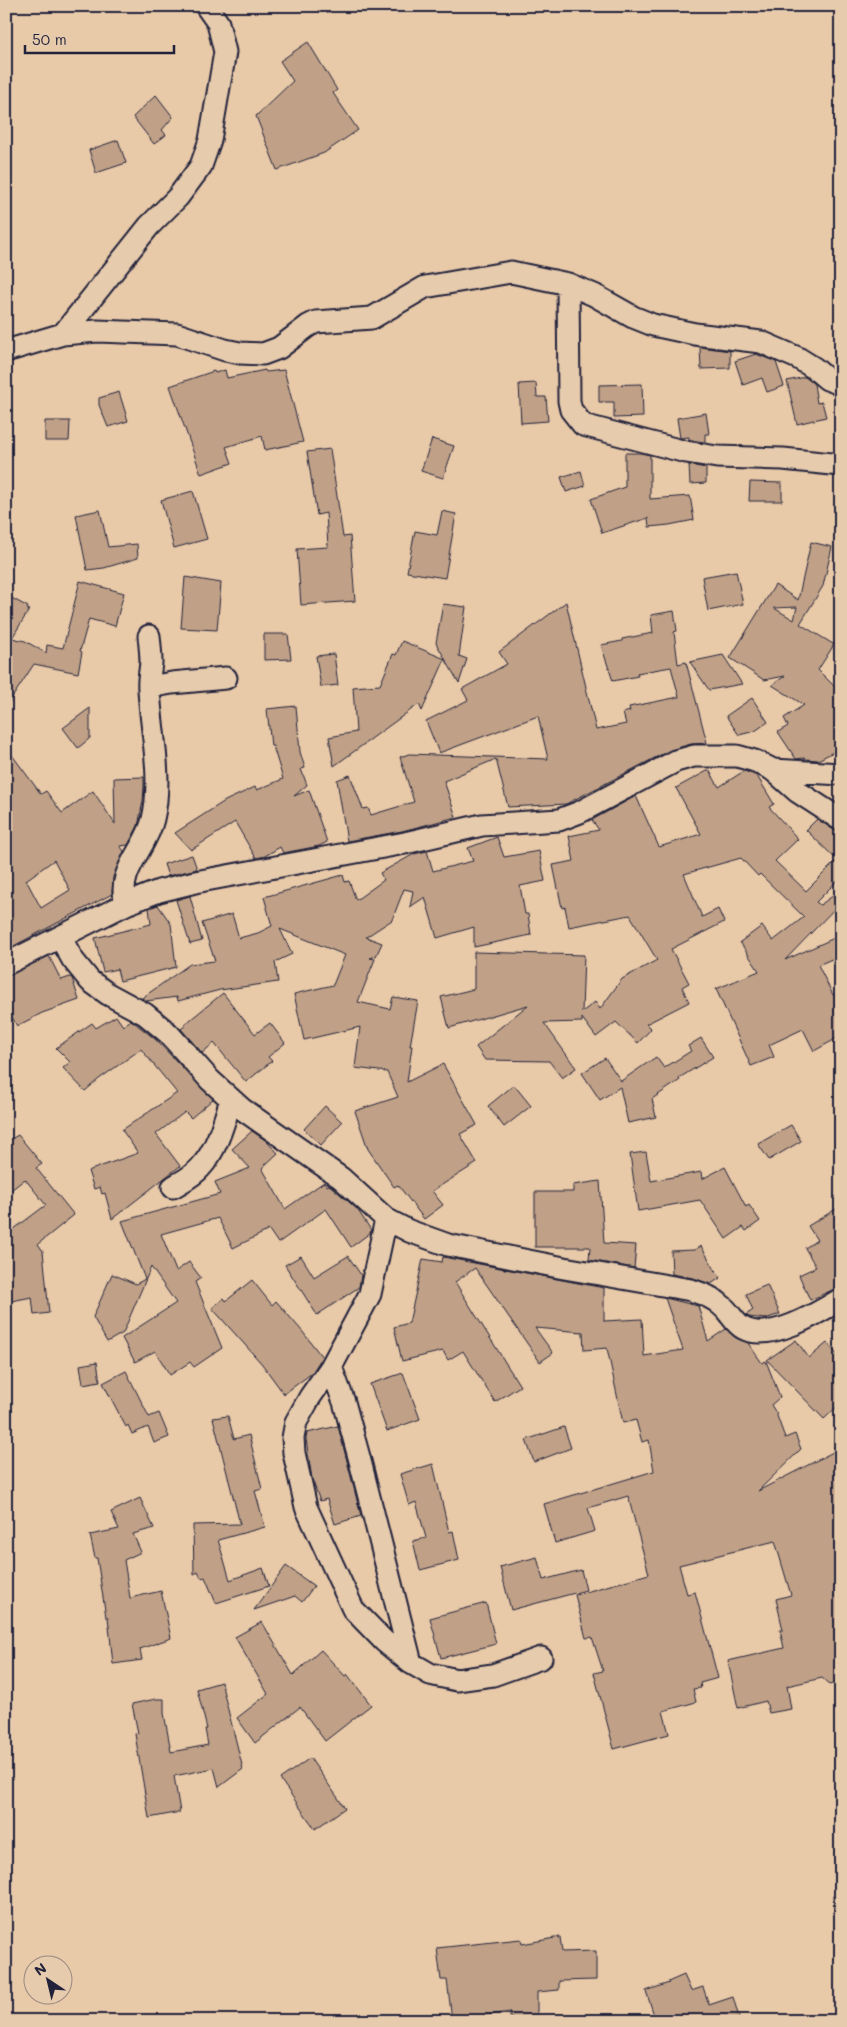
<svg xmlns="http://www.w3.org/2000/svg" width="847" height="2027" viewBox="0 0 847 2027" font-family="Mali,sans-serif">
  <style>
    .building { fill: #c0a187; stroke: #22223b; fill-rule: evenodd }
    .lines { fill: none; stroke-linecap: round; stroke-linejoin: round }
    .minor-casing { stroke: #22223b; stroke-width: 25 }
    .minor { stroke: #e6cbad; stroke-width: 21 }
  </style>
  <rect width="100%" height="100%" fill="#e8c9a8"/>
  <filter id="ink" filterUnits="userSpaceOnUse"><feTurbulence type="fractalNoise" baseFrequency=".02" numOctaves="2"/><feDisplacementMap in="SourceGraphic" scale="10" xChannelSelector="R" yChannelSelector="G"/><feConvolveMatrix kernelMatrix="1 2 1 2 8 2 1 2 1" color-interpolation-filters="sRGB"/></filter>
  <g filter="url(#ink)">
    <!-- building -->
    <path class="building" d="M308 42 337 90 333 93 358 130 324 153 277 170 256 116 293 81 280 61Z
      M156 95 173 117 162 130 166 135 154 144 133 117Z
      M118 140 126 163 96 173 89 150Z
      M700 347 730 351V368L701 369Z
      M756 354 776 362 784 386 767 392 762 378 743 385 735 361Z
      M225 370 227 378 265 370 266 372 284 370 303 442 265 450 262 436 226 447 232 463 201 474 170 386 214 371 215 373Z
      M805 377 814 384 817 403 822 402 826 417 797 424 787 381Z
      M536 383 537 397H546L548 421 521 423 519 384Z
      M642 384 643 417 614 418V402H599V385Z
      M119 392 128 421 108 427 99 405V398Z
      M706 413 709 434H705V442L689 440V437L680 438 677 418Z
      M45 421H70L69 441H45Z
      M432 439 454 446 443 478 421 471Z
      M330 449 343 537 350 536 355 601 301 605 297 549 328 547 326 513 317 515 307 452Z
      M625 453H640L650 455V499L690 496 694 520 669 525 649 527 648 518 602 533 591 499 625 487Z
      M689 465 706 468V483L690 484Z
      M581 471 585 486 566 492 561 477Z
      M750 482 782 483V501H749Z
      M193 491 207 539 174 548 161 500Z
      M100 510 108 547 137 544 138 558 104 568 87 570 76 515Z
      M442 511 456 514 445 578 407 572 415 531 437 535Z
      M811 542 832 547 823 586 800 624 833 644 835 643 818 670 841 693V748L818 760 805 759 804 758 796 759 778 732 788 726 784 718 804 705 772 685 785 676 764 680 730 658 775 585 798 600ZM797 607 794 620 774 608Z
      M736 571 743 604 708 611 702 577Z
      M185 577 221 583 217 630 181 628Z
      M80 581 124 593 115 626 89 619 80 651 82 652 78 673 34 664 6 707V595L28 607 27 609 29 610 12 638 25 641 46 653 47 645 63 648Z
      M566 602 596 730 626 724 623 713 630 711 629 707 679 697 671 667 637 673 638 676 613 681 601 645 622 641V639L653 633 651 615 674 611 677 631 674 632 678 664 686 662 707 743 691 744 670 750 566 804 508 807 496 759 444 781 456 817 402 831 347 841 337 780 350 775 363 809 368 808 371 815 414 802 400 757 409 754 548 759 538 716 439 753 426 721 468 700 462 689 507 664 499 652Z
      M443 604 466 607 459 656 467 659 459 683 436 643Z
      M264 634H288L291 659 264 660Z
      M402 641 445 659 422 711 419 704 334 766 329 737 356 732 353 687 380 685 393 654 396 655Z
      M334 654 338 685 321 687 316 656Z
      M723 655 742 684 709 690 690 662Z
      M752 698 768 722 755 731 739 735 726 716Z
      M296 706 300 752 305 768 301 769 307 785 294 796 309 790 327 842 319 846 283 853 280 847 265 856 256 858 235 822 191 850 175 833 225 801 255 787 257 790 283 779 273 746H271L267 709Z
      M90 708V738L78 748 63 728Z
      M6 747 41 794 46 791 62 813 93 791 115 824 114 778 144 777V786L143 801 138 826 128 845 120 846 124 851 113 877 112 894 6 950ZM54 860 70 890 41 908 26 880Z
      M709 770 719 787 744 771 757 776 774 804 769 807 798 839 775 861 806 891 837 860 806 830 817 819 834 830 841 832V877L816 902 820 905 837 893 841 897V902L785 960 841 935V955L818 965 833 995 841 991V1036L814 1051 803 1029 769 1045 774 1057 751 1066 716 989 759 971 740 942 762 926 773 941 804 917 760 874 758 876 741 858 684 874 702 917 718 909 724 922 671 949 689 983 682 987 689 1002 646 1024 651 1029 638 1043 616 1022 596 1037 582 1018V1022L544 1023 576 1068 562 1078 549 1061 485 1060 476 1047 528 1005 449 1028 441 997 474 989V952L584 955 582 1012 595 1002 600 1009 622 979 657 960 630 915 569 927 565 907 562 908 553 865 574 861 569 836 599 830 592 820 636 796 659 847 701 834 676 788Z
      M497 837 504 857 539 851 545 881 520 886 525 914H528L531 935 474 947V927L437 938 425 897 410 907 413 891 404 889 392 920 366 937 382 943 376 956 370 958 375 959 358 1002 390 1009 393 997 418 1001 410 1046H412L407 1082 443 1064 477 1125 460 1134 477 1163 432 1191 443 1205 424 1219 398 1185 394 1187 368 1149 355 1111 398 1097 387 1072 355 1068 360 1027 304 1040 294 994 333 985 345 955 280 929 292 954 275 962 278 982 220 990 178 1001 177 997 146 1001 142 998 190 964 215 961 202 923 232 914 239 938 258 933 272 926 264 897 343 875 345 882 349 881 356 900 384 880 380 873 414 854 427 851 433 871 473 861 468 848Z
      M192 855 197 869 168 876 164 864Z
      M190 896 202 941 190 944 176 900Z
      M158 905 171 924 176 967 120 981 117 969 103 972 95 938 151 924 149 908Z
      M49 956 61 980 70 977 72 978 79 1000 42 1013 17 1026 6 1006V976Z
      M223 993 255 1034 270 1023 285 1043 268 1057 272 1061 246 1082 214 1043 202 1053 181 1029 186 1025 185 1024Z
      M116 1016 123 1026 131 1020 155 1039 213 1099 191 1118 185 1112 156 1134 180 1166 112 1219 105 1193 102 1194 100 1187 94 1189 88 1171 138 1153 122 1130 177 1093 141 1049 99 1079 85 1091 63 1068 70 1062 56 1048 92 1023 96 1028Z
      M701 1038 713 1057 679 1078 680 1080 652 1099 656 1117 628 1123 620 1087 600 1100 582 1073 605 1058 621 1081 656 1057 664 1068 691 1051 688 1046Z
      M514 1085 531 1106 504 1127 488 1106Z
      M325 1106 342 1122 321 1145 304 1129Z
      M791 1125 801 1141 769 1160 758 1144Z
      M252 1131 265 1140 278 1153 262 1168 285 1209 324 1182 327 1186 329 1185 333 1188 357 1209 371 1230 370 1233 351 1247 326 1209 278 1243 269 1230 233 1248 218 1218 161 1234 176 1271 189 1262 201 1278 195 1282 222 1348 194 1367 190 1362 170 1375 155 1351 135 1362 122 1338 176 1303 151 1267 123 1333 107 1342 93 1317 112 1274 136 1284 145 1279 122 1221 220 1194 215 1182 250 1168 232 1149Z
      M18 1135 42 1164 36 1168 74 1215 38 1244 43 1251 49 1313 34 1315 32 1297 6 1302V1235L46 1205 25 1179 6 1194V1142Z
      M646 1152 651 1181 701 1172 702 1179 725 1167 746 1207 749 1205 760 1221 746 1231 743 1227 726 1239 700 1200 638 1211 630 1154Z
      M600 1181 604 1243 636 1245 634 1268 589 1260 590 1247H535V1192H573V1185Z
      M841 1206V1286L810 1300 799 1275 816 1267 805 1248 817 1240 808 1226Z
      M701 1246 720 1278 711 1284 693 1278 672 1274 671 1251 694 1250Z
      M301 1256 314 1277 348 1256 361 1275 359 1287 317 1315 285 1265Z
      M443 1257 604 1288V1321L642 1319 644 1356 683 1350 665 1298 698 1306 708 1341 726 1329 736 1338 748 1343 762 1363 766 1361 780 1397 771 1405 776 1413 785 1438 795 1434 801 1449 758 1491 835 1451 841 1462V1680L830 1685 822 1678 787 1686 791 1709 769 1713 766 1701 738 1708 728 1661 784 1648 780 1630H783L776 1599 791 1595 775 1541 679 1565 687 1594 695 1592 718 1678 700 1683 701 1688 693 1689 696 1702 663 1711 669 1734 614 1749 594 1673 603 1671 592 1637 586 1638 575 1595 649 1574 628 1496 588 1508 595 1531 555 1543 544 1504 654 1471 649 1440 642 1442 636 1420 623 1423 607 1348 584 1350 583 1332 535 1328 553 1353 540 1362 475 1268 455 1282 520 1386 495 1402 463 1351 448 1360 443 1351 402 1361 394 1327 409 1323 423 1259 442 1262Z
      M252 1280 272 1305 276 1301 302 1331 322 1357 312 1373 284 1394 262 1364 212 1308 224 1298 226 1301Z
      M767 1285 780 1314 765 1319 749 1317 746 1315 753 1310 746 1294Z
      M796 1340 809 1358 827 1343 841 1359V1403L824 1419 767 1360Z
      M97 1362 100 1381 83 1384 80 1365Z
      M126 1371 149 1417 159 1413 169 1437 154 1443 148 1427 132 1434 128 1425 126 1427 103 1383Z
      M403 1373 420 1419 387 1431 370 1384Z
      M228 1416 234 1439 249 1435 262 1489 255 1491 265 1527 218 1540 230 1580 263 1568 269 1586 216 1603 205 1577 201 1578 198 1572 194 1574 193 1525 240 1524 213 1418Z
      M338 1426 361 1516 335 1524 327 1499 320 1501 312 1479 306 1439 307 1433Z
      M564 1427 571 1448 534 1462 526 1440Z
      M433 1464 449 1532 453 1531 459 1560 420 1570 413 1541 426 1538 416 1502 409 1505 400 1474Z
      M140 1498 154 1528 133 1534 141 1552 124 1560 130 1598 161 1591 171 1638 140 1649 142 1660 113 1664 108 1617H106L97 1558H95L90 1535 119 1529 111 1512Z
      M537 1557 543 1580 581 1570 586 1590 511 1610 500 1567Z
      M286 1566 314 1586 302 1602 295 1596 254 1610Z
      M486 1603 496 1644 441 1658 430 1618Z
      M262 1622 293 1675 321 1650 345 1676 347 1674 371 1705 325 1741 300 1707 255 1743 237 1718 268 1694 235 1637Z
      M221 1682 243 1769 219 1787 214 1768 174 1776 180 1812 149 1818 135 1734 138 1733 132 1704 156 1699H164V1713L171 1752 208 1745 205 1729H207L197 1689Z
      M310 1758 345 1808 315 1829 280 1779Z
      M560 1937 562 1952 596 1951V1980L559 1981V1990L537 1992V2018H510V2012L452 2020 447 1980H441L437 1948 521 1939 522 1944Z
      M684 1975 691 1991 703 1987 709 2005 733 1997 740 2021H656L646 1991 669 1983 668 1982Z"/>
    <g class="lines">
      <!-- minor casing -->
      <g class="minor-casing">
        <path id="minor" d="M568 284 569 401 571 410 583 425 686 452 717 457 783 459 841 465
          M63 334 149 226 178 197 201 166 210 140 225 52 218 23 206 6
          M6 351 63 334 97 331 177 334 225 350 240 353 263 354 279 348 308 326 316 322 372 318 425 287 511 272 568 284 594 295 633 317 653 325 695 334 761 342 798 358 814 368 827 379 841 384
          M149 687 172 683 226 678
          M773 770 798 792 841 820
          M126 904C116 870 146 850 153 819 163 776 151 732 149 689 148 681 150 672 151 663 151 654 150 645 149 636
          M60 937 73 960 90 981 108 994 145 1014 168 1033 210 1080 242 1109 341 1178 386 1219 409 1231 448 1245 564 1268 691 1290C702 1294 713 1297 722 1306 730 1312 734 1323 743 1328 769 1343 818 1313 841 1299
          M6 964 126 904 159 891 195 882 405 843 482 825 559 820 580 812 676 761 694 756H737L755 761 773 770 841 774
          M173 1187C183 1181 193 1176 200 1168 217 1150 224 1122 231 1099
          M386 1219 370 1294 331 1367 310 1397 296 1422 293 1438 294 1453 306 1507 353 1609 384 1641 411 1663 430 1674 457 1680 493 1675 541 1658
          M331 1367 344 1402 359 1457 411 1663"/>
      </g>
      <!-- minor -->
      <use href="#minor" class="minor"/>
    </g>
  </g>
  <!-- margin -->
  <rect width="847" height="2027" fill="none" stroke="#e6cbad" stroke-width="25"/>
  <rect x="12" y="12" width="822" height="2002" fill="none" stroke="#22223b" stroke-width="2" filter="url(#ink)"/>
  <!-- north arrow -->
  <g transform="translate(48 1980) rotate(325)"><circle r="24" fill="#e6cbad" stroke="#98877f"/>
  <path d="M0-4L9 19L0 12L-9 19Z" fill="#22223b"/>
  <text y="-8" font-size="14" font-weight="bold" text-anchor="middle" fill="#22223b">N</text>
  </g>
  <!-- scale -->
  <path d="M25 45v8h149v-8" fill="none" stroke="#22223b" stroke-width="2.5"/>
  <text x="32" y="45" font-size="15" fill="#22223b" stroke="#e6cbad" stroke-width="4" paint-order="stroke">50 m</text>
</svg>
